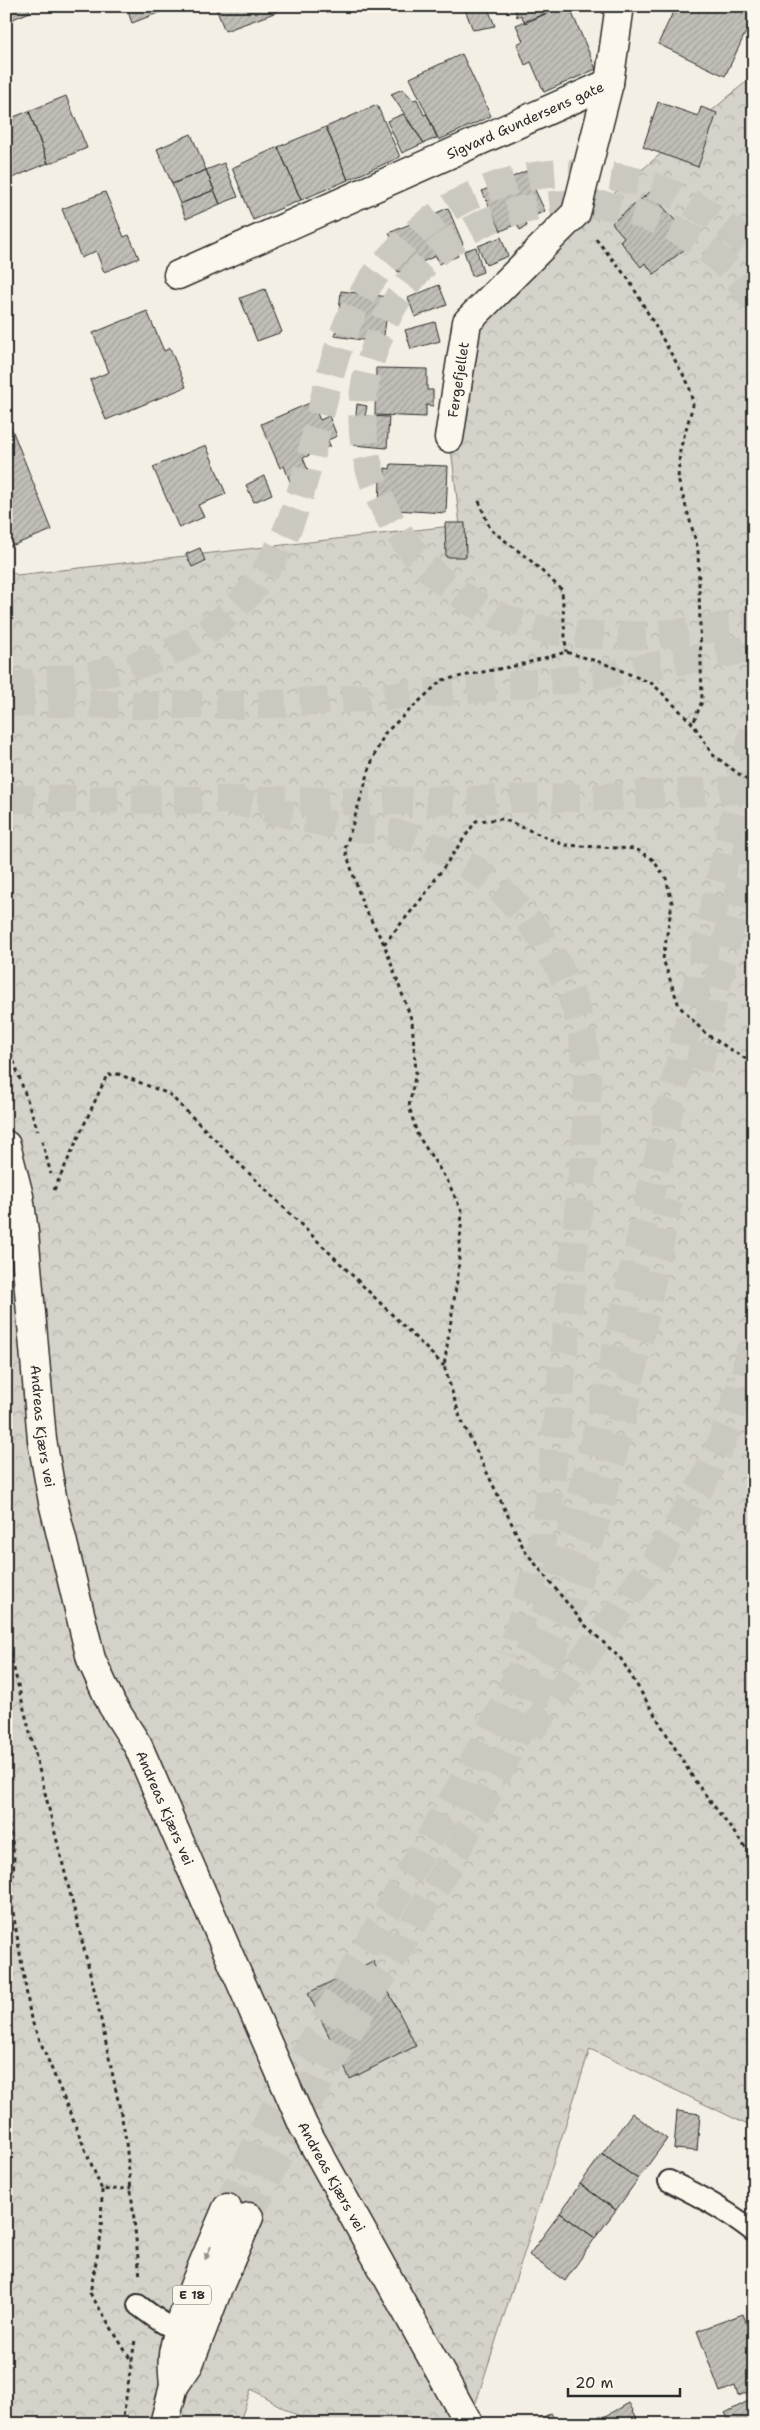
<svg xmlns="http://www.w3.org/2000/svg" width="760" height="2430" viewBox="0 0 760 2430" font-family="'Shantell Sans',sans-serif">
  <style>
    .forest { fill: url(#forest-crowns); stroke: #807e7a }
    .building { fill: url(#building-hatch); stroke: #2b2b2b }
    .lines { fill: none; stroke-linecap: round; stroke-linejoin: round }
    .highway-tunnel { stroke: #cbc8bf; stroke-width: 28; stroke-dasharray: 28 14; stroke-linecap: butt }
    .lane-casing { stroke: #2b2b2b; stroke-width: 24 }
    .street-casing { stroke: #2b2b2b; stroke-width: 31 }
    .secondary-casing { stroke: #2b2b2b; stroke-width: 31 }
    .highway-casing { stroke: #2b2b2b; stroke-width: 31 }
    .path { stroke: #2b2b2b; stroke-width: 3; stroke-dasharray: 4 4; stroke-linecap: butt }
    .lane { stroke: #fbf7ec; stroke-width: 20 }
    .street { stroke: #fbf7ec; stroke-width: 28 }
    .secondary { stroke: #fbf7ec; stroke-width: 28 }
    .highway { stroke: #fbf7ec; stroke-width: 28 }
    .oneway { fill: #93918c }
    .labels { text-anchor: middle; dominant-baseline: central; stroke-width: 4.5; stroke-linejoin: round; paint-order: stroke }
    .shield { fill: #fbf7ec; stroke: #696865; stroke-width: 1 }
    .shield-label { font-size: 12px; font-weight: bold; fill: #2b2b2b }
    .street-label { font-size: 14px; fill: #2b2b2b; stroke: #fbf7ec }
  </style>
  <defs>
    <pattern id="forest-crowns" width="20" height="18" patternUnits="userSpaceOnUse" patternTransform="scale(1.25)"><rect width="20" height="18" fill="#d5d2c9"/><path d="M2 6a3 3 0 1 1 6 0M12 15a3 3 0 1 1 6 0" fill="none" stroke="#b7b4ad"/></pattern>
    <pattern id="building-hatch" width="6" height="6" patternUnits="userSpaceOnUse" patternTransform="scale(1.25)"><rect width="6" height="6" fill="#c0beb6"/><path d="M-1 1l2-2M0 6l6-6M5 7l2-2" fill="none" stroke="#a5a39d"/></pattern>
  </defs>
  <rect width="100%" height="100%" fill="#f3efe4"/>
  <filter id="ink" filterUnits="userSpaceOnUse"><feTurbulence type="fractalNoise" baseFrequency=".02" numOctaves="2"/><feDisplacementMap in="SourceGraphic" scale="10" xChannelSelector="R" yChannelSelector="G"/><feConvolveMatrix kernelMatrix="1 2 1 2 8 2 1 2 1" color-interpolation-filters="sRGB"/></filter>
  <g filter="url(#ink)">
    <!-- forest -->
    <path class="forest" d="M754 75V2128L590 2049 469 2424H311L251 2389 239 2424H6V568L17 575 460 525 451 448 455 351 586 217Z"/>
    <!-- building -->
    <path class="building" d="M6 6H28L30 12 8 21Z
      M126 6H162L163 11 132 23Z
      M215 6H275L277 12 225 31Z
      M466 6H487L495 26 473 30 464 7Z
      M518 6H564L525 23 521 15 517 17 515 9 519 8Z
      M564 6H569L596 69 544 92 531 62 525 65 517 44 523 41 516 25Z
      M676 6H754V15L725 76 658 44Z
      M462 54 491 116 439 140 410 78Z
      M403 89 413 100 417 99 424 115 427 114 437 138 424 143 391 94Z
      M66 96 87 148 48 164 29 111Z
      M658 102 698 116 701 107 717 113 698 167 643 147Z
      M377 105 400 157 348 180 326 127Z
      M29 111 48 163 12 178 6 163V120Z
      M403 114 424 143 402 153 387 121Z
      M326 127 348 180 301 200 278 147Z
      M191 134 206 170 172 184 157 149Z
      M278 147 301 200 253 220 232 168Z
      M224 163 238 197 220 204 206 170Z
      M206 170 214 190 180 204 172 184Z
      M526 171 545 211 525 220 527 226 520 230 517 224 501 231 482 191Z
      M214 190 220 204 186 219 180 204Z
      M105 192 124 237 129 235 139 258 104 272 96 251 81 258 62 209Z
      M650 192 680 226 679 227 692 243 654 274 645 263 641 267 620 241 624 237 612 223Z
      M448 208 463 244 455 248 458 256 439 264 436 256 398 272 391 243H394L389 233Z
      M501 237 508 256 486 265 478 246Z
      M476 247 483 272 472 276 464 251Z
      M439 285 447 305 415 317 408 298Z
      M265 289 282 332 257 341 240 298Z
      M341 291 389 297 383 343 335 336V332H337Z
      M147 311 164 351 170 348 186 387 106 420 90 380 109 372 93 333Z
      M435 322 440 341 411 349 405 330Z
      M376 368 427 369V390H433V406L426 405V417L375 415Z
      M312 402 320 420 329 416 337 436 328 440 330 446 303 458 311 477 291 484 284 466 280 468 261 424Z
      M357 404 367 406 365 416 389 417 387 448 353 445Z
      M6 422 11 427 52 530 6 548Z
      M206 445 226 494 198 505 204 517 179 528 153 467Z
      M391 464 448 466 446 513 379 509 380 478 385 479V468L390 469Z
      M264 476 272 494 254 502 246 485Z
      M445 523H465L466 557H446Z
      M200 548 205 561 192 567 186 554Z
      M373 1961 416 2046 350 2079 308 1993Z
      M677 2111 700 2114 697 2151 674 2149Z
      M632 2113 667 2139 638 2179 602 2154Z
      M602 2154 638 2179 616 2210 580 2184Z
      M580 2184 616 2210 595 2238 560 2213Z
      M560 2213 595 2238 565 2281 529 2255Z
      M743 2314 754 2344V2379L751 2380 754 2390 738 2396 735 2386 720 2392 697 2331Z
      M752 2399 754 2424H731L725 2413Z
      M629 2403 640 2424H603L601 2419Z
      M551 2413 557 2424H531Z"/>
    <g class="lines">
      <!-- highway-tunnel -->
      <path class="highway-tunnel" d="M754 301C724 252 676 223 622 209 589 200 555 203 522 210 462 223 411 266 386 320 376 343 367 367 364 391 349 507 439 614 552 631 618 641 688 634 754 621
        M6 687C41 680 76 678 110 672 157 663 206 638 239 604 318 520 307 416 350 318 369 276 401 241 438 215 475 189 520 174 566 173 638 172 704 199 754 252
        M6 702 137 705H259L447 692 592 677 754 648
        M6 799 415 801 604 797 754 789
        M224 799C260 807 295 817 331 824 357 829 384 829 409 837 502 867 570 951 584 1046 589 1075 587 1104 586 1133L549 1502C540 1555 528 1605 509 1656
        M698 1070 754 822
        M530 1732 663 1549 704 1481 718 1451 743 1380 754 1334
        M227 2208 261 2134 291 2077 464 1780 504 1704 541 1627 571 1533 601 1415 754 728
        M249 2217C331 2040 452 1883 531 1705 602 1545 632 1369 669 1200"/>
      <!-- lane casing -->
      <g class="lane-casing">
        <path id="lane" d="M669 2181C700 2196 728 2211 754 2232
          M138 2305C155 2318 170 2330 191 2334"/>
      </g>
      <!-- street casing -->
      <g class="street-casing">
        <g id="street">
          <path id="s1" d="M178 275 609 83"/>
          <path id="s2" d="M449 438 467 322 576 213 609 83 619 12 616 6"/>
        </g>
      </g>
      <!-- secondary casing -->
      <g class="secondary-casing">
        <g id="secondary">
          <path id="s3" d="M6 1145 19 1196 24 1232 42 1440 53 1502 91 1659 112 1705 138 1746 303 2125 469 2424"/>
          <path d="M164 2424 174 2386"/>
        </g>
      </g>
      <!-- highway casing -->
      <g class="highway-casing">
        <path id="highway" d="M174 2386C173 2372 171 2358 175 2344 186 2299 209 2251 227 2208
          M174 2386 189 2364 217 2291 249 2217"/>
      </g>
      <!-- path -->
      <path class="path" d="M596 239 629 280 689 385 693 405 680 450 678 479 698 549 702 701 693 724
        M479 501 490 529 530 560 562 590 566 652
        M754 785 713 755 693 724 653 684 603 663 566 652 519 665 442 680 385 733 373 758 345 849 363 905 384 944 412 1021 416 1072 409 1106 417 1134 448 1182 462 1212 458 1274 444 1366 460 1417 525 1551 584 1624 621 1659 695 1781 754 1859
        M384 944 423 897 476 821 503 819 564 845 636 849 652 859 666 878 672 903 663 959 679 1006 706 1034 754 1064
        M6 1030 13 1059 38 1131
        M42 1141 51 1174
        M54 1190 107 1075 118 1074 169 1094 444 1366
        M6 1637 97 2001 125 2133 140 2277
        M6 1801 14 1856 12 1906 31 2019 102 2190 131 2188
        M102 2190 101 2236 90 2293 132 2362
        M122 2424 135 2340"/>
      <!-- lane -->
      <use href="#lane" class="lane"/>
      <!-- street -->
      <use href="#street" class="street"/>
      <!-- secondary -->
      <use href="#secondary" class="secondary"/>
      <!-- highway -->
      <use href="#highway" class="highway"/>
    </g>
    <!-- one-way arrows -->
    <defs><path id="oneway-solid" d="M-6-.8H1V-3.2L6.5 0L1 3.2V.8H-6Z" transform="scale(1.25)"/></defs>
    <use class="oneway" href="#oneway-solid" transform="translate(208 2253) rotate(113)"/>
  </g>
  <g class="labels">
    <!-- shield labels -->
    <rect class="shield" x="173" y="2285.5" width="38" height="19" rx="4"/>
    <g class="shield-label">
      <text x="192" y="2295">E 18</text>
    </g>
    <!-- street labels -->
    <g class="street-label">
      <text stroke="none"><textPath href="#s1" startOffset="380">Sigvard Gundersens gate</textPath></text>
      <text stroke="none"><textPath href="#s2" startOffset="59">Fergefjellet</textPath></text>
      <text stroke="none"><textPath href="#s3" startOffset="284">Andreas Kjærs vei</textPath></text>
      <text stroke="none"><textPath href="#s3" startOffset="689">Andreas Kjærs vei</textPath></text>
      <text stroke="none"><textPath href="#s3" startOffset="1094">Andreas Kjærs vei</textPath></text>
    </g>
  </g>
  <!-- margin -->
  <rect width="760" height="2430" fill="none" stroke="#fbf7ec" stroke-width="25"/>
  <rect x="12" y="12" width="735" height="2405" fill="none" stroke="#2b2b2b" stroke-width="2" filter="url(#ink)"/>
  <!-- scale -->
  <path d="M568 2388v8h112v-8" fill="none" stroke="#2b2b2b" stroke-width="2.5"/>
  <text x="575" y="2388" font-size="15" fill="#2b2b2b" stroke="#fbf7ec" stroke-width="4" paint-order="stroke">20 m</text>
</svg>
